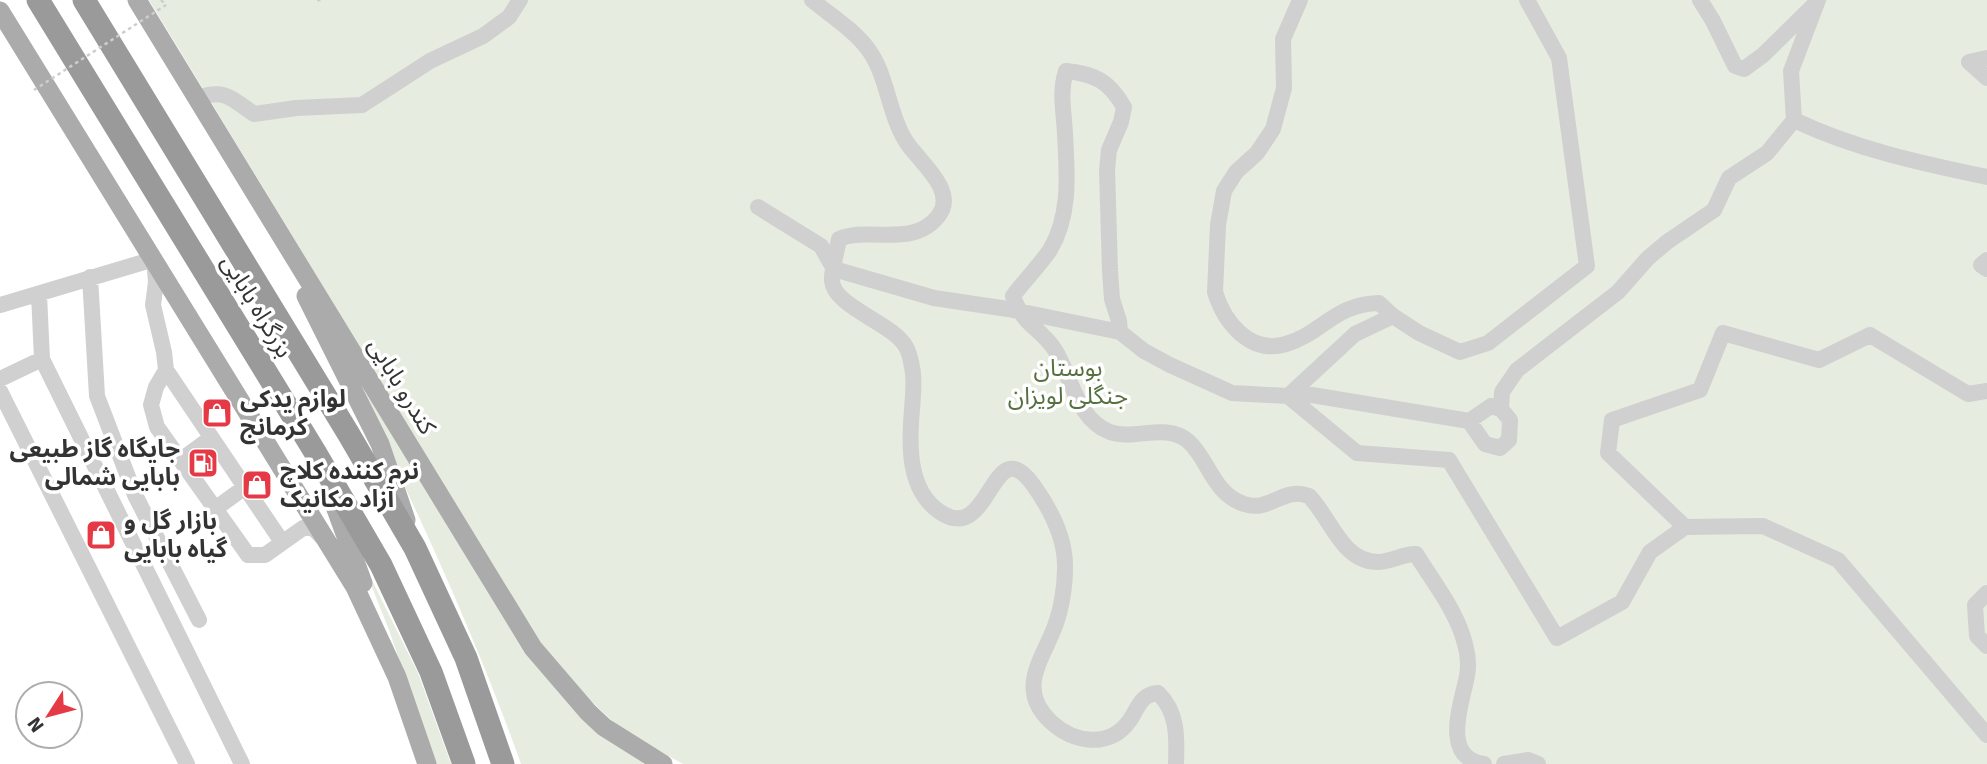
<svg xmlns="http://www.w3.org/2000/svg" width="1987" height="764" viewBox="0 0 1987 764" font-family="Signika,'Noto Sans Arabic',sans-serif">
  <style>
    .green { fill: #e6ecdf }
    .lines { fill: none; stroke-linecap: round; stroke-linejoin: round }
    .path { stroke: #cdcdcd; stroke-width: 2.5; stroke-dasharray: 3.5 3.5; stroke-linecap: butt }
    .minor { stroke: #d0d0d0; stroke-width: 16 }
    .major { stroke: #ababab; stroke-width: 19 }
    .highway { stroke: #9a9a9a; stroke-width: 23 }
    .path-bridge { stroke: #cdcdcd; stroke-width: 2.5; stroke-dasharray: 3.5 3.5; stroke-linecap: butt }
    .labels { text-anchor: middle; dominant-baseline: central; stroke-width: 7; stroke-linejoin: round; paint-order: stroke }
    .street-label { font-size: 24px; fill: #333; stroke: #fff }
    .park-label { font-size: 24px; fill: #56703f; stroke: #fff }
    .poi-label { font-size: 24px; font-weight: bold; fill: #333; stroke: #fff; text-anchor: start }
  </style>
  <rect width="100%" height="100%" fill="#fff"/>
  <!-- green -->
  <path class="green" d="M149 0H1987V764H683L622 730 589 699 541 645Z
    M317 305 491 592 648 764H521C465 606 391 456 317 305Z
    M358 552 418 673 451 764H435L389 630Z"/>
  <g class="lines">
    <!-- path -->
    <path class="path" d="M161 0 166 5
      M317 0H321"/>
    <!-- minor -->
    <path class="minor" d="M812 0C831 16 853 29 868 49 888 76 888 114 907 143 920 162 957 191 939 215 914 249 869 226 839 239 837 251 831 271 832 281 834 307 893 323 906 347 909 352 911 361 912 367 915 380 913 396 912 409 909 443 907 490 940 512 992 547 991 425 1034 486 1051 510 1066 539 1065 569 1065 587 1061 610 1055 626 1042 661 1016 689 1051 722 1074 743 1110 749 1130 720 1138 708 1141 694 1158 693 1178 712 1177 738 1176 764
      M1300 0 1283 39 1284 88 1273 129 1257 153 1236 172 1224 191 1218 225 1215 292C1224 322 1250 355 1286 344 1323 333 1334 304 1379 303L1393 316
      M1700 0 1713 21 1735 66 1744 69 1763 55 1813 6
      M1818 0 1791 71 1794 120C1855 149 1920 163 1987 177
      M1987 58 1969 62 1987 78
      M198 98C225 88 232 99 254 114L296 108 362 105 430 61 483 36 509 17 520 0
      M758 207 821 246 834 269 934 298 1008 309 1120 332 1144 351 1170 365 1232 393 1288 396 1355 334 1393 316 1419 333 1460 352 1488 343 1587 266 1559 58 1527 0
      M1987 260 1981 265 1987 269
      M90 277 97 396 135 495 199 620
      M39 294 42 359 242 764
      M0 305 154 259 156 282 153 305 164 352 166 370 156 387 151 405 157 427 248 555H265L303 528H313L323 538
      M1120 332 1119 321 1112 299 1110 271 1107 170 1109 150 1121 122 1124 107C1109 81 1095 74 1066 71 1059 93 1064 111 1065 134 1067 173 1071 215 1050 250 1039 266 1025 280 1013 296 1023 326 1040 327 1055 350 1071 376 1077 420 1110 432 1134 441 1166 422 1188 441 1209 459 1212 493 1244 504 1270 513 1283 486 1309 496 1331 518 1342 563 1379 562 1392 561 1403 554 1416 554 1433 582 1457 611 1465 644 1468 654 1469 665 1467 676 1462 703 1440 757 1484 764
      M166 370 282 542
      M0 379 42 359
      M0 391 187 764
      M1288 396 1357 453 1449 460 1557 638 1622 602 1650 552 1685 527 1763 526 1838 560 1987 735
      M1288 396 1312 395 1469 421 1485 444 1500 448 1509 440 1510 420 1501 409 1491 406 1469 421
      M1501 409 1502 392 1517 370 1618 292 1648 258 1667 242 1714 210 1729 178 1767 153 1794 120
      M181 460 211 438
      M215 509 245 487
      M1685 527 1608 453 1612 420 1700 390 1723 333 1819 360 1870 335 1968 394 1987 391
      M1987 593 1975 605 1977 636 1987 646
      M1504 764 1528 760 1538 764"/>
    <!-- major -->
    <path class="major" d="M137 0 533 648 588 712 604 727 663 764
      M0 11 355 587 397 677 427 764
      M306 296 380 444 406 520
      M329 490 363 583"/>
    <!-- highway -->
    <path class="highway" d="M38 0 315 452 381 565 431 672 464 764
      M84 0 348 433 415 548 466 658 503 764"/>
    <!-- path-bridge -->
    <path class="path-bridge" d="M34 90 166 5"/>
  </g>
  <!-- icons -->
  <defs>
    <g id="shop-square" transform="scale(1.575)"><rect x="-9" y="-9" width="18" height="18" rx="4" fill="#e63946" stroke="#fff"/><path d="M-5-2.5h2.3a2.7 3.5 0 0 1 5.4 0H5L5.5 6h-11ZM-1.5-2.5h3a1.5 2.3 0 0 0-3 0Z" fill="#fff"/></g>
    <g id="fuel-square" transform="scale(1.575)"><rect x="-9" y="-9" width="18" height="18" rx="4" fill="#e63946" stroke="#fff"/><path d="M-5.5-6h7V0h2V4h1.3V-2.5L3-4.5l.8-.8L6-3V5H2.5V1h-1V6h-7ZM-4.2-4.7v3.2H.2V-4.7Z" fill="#fff"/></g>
  </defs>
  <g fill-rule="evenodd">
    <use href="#shop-square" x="217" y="413"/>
    <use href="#fuel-square" x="203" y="463"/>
    <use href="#shop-square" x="257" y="485"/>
    <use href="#shop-square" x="101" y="535"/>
  </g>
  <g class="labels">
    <!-- street labels -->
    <g class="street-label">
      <text transform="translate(257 306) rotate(59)">بزرگراه بابایی</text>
      <text transform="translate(402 386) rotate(59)">کندرو بابایی</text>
    </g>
    <!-- park labels -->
    <g class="park-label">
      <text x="1068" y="368">بوستان<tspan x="1068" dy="28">جنگلی لویزان</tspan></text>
    </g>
    <!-- poi labels -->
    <g class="poi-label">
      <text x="240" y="399">لوازم یدکی<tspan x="240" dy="28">کرمانج</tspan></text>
      <text x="180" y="449" text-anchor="end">جایگاه گاز طبیعی<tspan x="180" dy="28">بابایی شمالی</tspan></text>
      <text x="280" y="471">نرم کننده کلاچ<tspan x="280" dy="28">آزاد مکانیک</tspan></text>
      <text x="124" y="521">بازار گل و<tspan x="124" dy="28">گیاه بابایی</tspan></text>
    </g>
  </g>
  <!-- north arrow -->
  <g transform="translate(49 715) rotate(234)"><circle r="33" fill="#ffffff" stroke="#adadad" stroke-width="2"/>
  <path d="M0-5L12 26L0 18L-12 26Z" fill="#e63946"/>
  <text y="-10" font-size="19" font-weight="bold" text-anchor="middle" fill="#333333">N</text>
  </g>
</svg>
